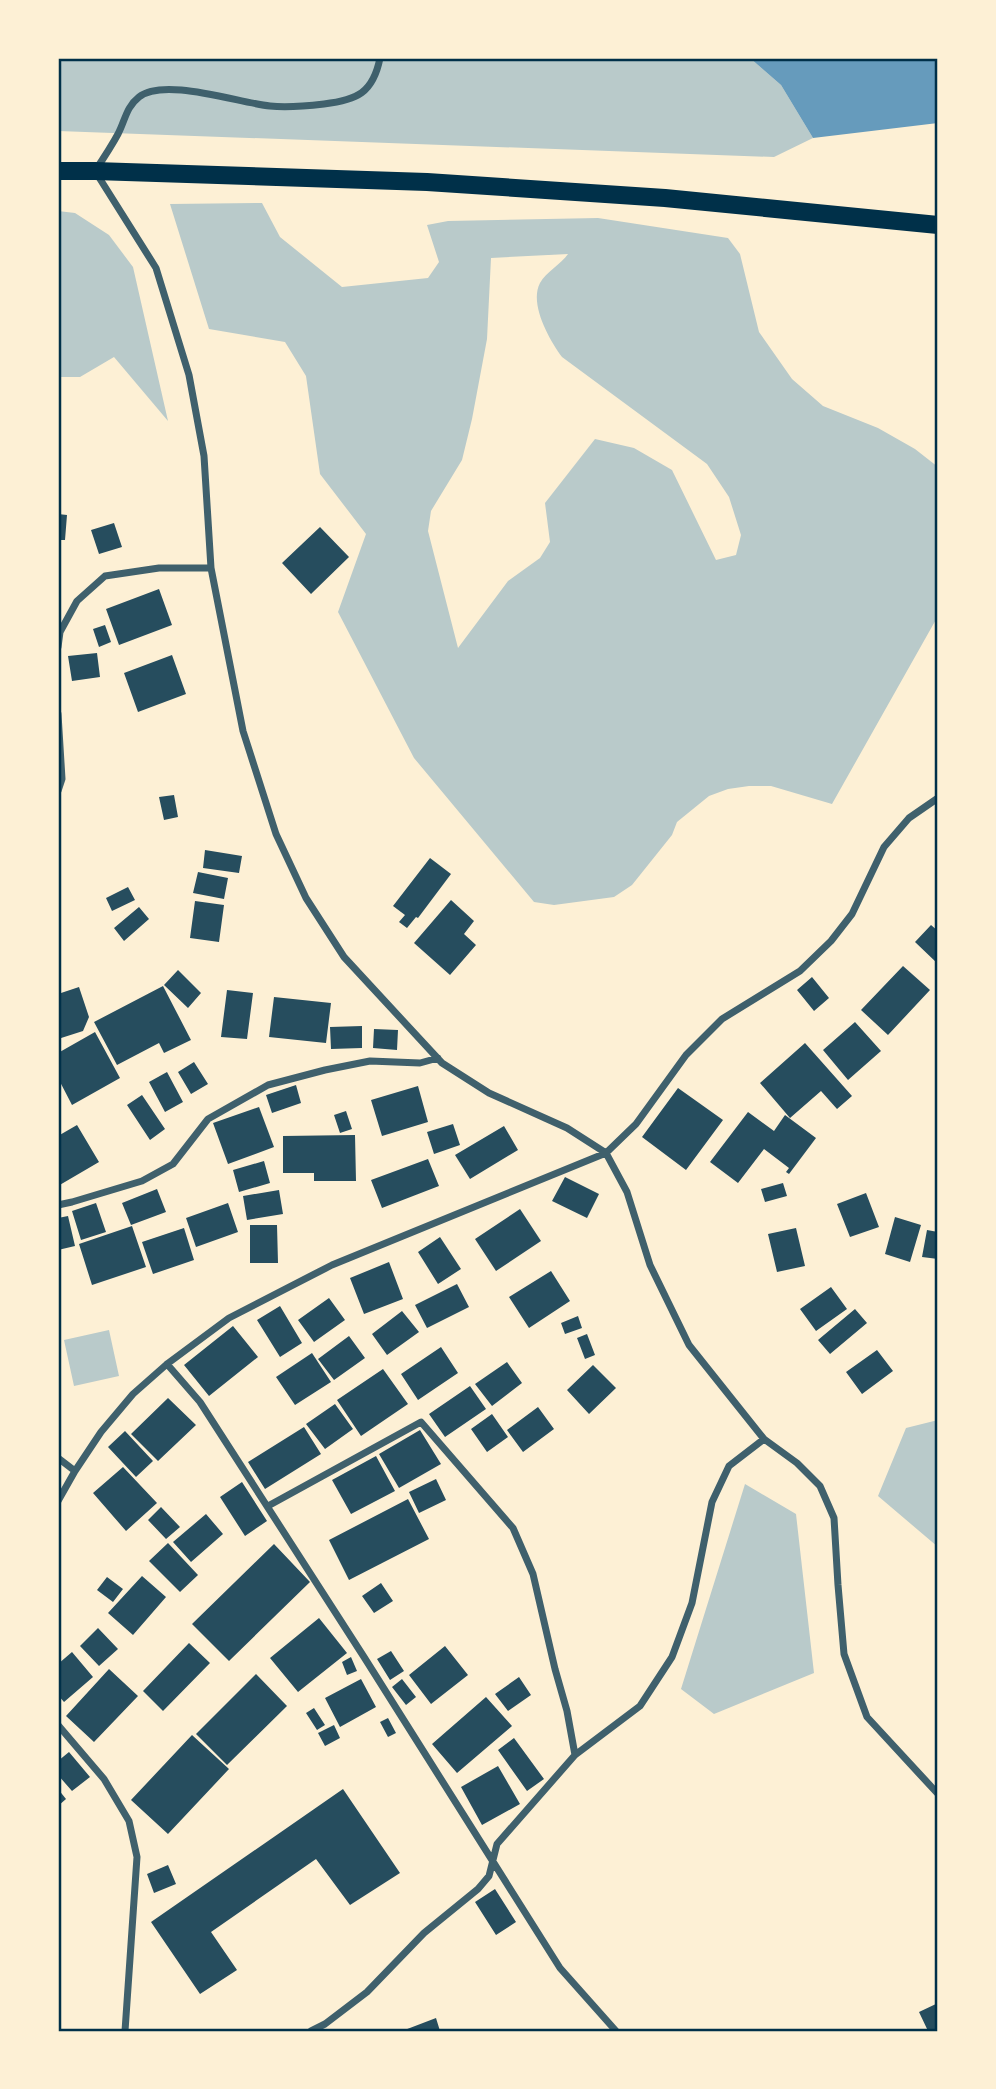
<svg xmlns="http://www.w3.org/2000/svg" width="996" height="2089" viewBox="0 0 996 2089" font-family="Cabin,sans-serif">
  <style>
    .green { fill: #b9caca; fill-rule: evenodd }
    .water { fill: #669bbc }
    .building { fill: #264d5e }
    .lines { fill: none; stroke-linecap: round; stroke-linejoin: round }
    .minor { stroke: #3f606c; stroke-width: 7 }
    .trunk { stroke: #003049; stroke-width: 18 }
    .neatline { fill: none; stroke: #003049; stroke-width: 2.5 }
  </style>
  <rect width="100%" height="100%" fill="#fdf0d5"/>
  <!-- green -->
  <path class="green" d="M58 58H750L781 85 813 138 774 157 58 131Z
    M262 203 280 237 342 287 428 278 439 262 427 225 448 221 598 218 728 238 740 254 759 332 792 379 823 406 878 428 915 449 938 467V616L832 804 771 786H749L728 789 709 796 677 822 672 835 632 885 614 897 554 905 534 902 414 758 338 612 366 534 320 474 306 376 285 342 209 329 170 204ZM568 254C561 264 546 272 540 283 529 304 549 339 562 357L707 464 729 497 741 535 736 555 716 560 672 470 634 448 595 439 545 503 550 542 540 558 508 581 458 648 428 531 431 511 462 460 472 419 487 339 491 258Z
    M58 211 75 213 109 235 133 267 168 421 114 357 80 377H58Z
    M109 1330 119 1376 74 1386 64 1340Z
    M938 1420V1547L878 1496 906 1428Z
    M745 1484 796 1514 814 1673 714 1714 681 1689Z"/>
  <!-- water -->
  <path class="water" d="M750 58H938V123L813 138 781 85Z"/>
  <!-- building -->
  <path class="building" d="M58 514 67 515 65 540H58Z
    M114 523 122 547 99 554 91 530Z
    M320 527 349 557 311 594 282 563Z
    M159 589 172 625 119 645 106 609Z
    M105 625 111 642 99 647 93 629Z
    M97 653 100 677 72 681 68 656Z
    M172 655 186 694 138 712 124 673Z
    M174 795 178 817 164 820 159 797Z
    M205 850 242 856 239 873 203 868Z
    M430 858 451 874 418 918 416 917 407 928 399 922 405 915 393 906Z
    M198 872 228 878 224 899 193 893Z
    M128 887 135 900 112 911 106 898Z
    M451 900 474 921 464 934 476 945 450 975 414 943Z
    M195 901 224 905 219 942 190 938Z
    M139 907 149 919 124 941 114 928Z
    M931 925 938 931V964L915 942Z
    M903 966 930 990 888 1035 861 1010Z
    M178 970 201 993 188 1008 164 985Z
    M812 977 829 998 814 1011 797 990Z
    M163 986 191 1040 164 1053 159 1043 117 1065 94 1022Z
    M79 987 89 1017 83 1031 58 1039V994Z
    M227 990 253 993 247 1039 221 1037Z
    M274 997 331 1003 326 1043 269 1037Z
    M855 1022 881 1051 848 1080 823 1050Z
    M362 1026V1048L331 1049 330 1027Z
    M374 1029 398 1030 397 1050 373 1048Z
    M95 1032 120 1078 72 1105 58 1078V1053Z
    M805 1043 852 1096 837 1109 821 1091 790 1118 760 1083Z
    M194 1062 208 1084 191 1094 178 1072Z
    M167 1072 183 1102 165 1112 149 1082Z
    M296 1085 301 1103 272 1113 266 1095Z
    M418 1086 428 1122 382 1136 371 1100Z
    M678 1088 723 1120 686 1170 642 1137Z
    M142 1095 165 1129 150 1140 127 1105Z
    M259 1107 274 1147 228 1164 213 1123Z
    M346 1111 352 1129 340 1133 334 1115Z
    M748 1112 774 1131 785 1115 816 1138 789 1174 786 1172 789 1168 764 1149 738 1183 710 1162Z
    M453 1124 460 1145 434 1154 427 1132Z
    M77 1125 99 1162 58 1186V1136Z
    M504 1126 518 1150 470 1179 455 1155Z
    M355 1135 356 1181H314V1173H283V1136Z
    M428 1159 439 1186 382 1208 371 1180Z
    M264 1161 270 1183 239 1192 233 1170Z
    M565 1177 599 1194 587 1218 552 1201Z
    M783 1183 787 1196 765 1202 761 1189Z
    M157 1189 166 1212 131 1225 122 1203Z
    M279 1190 283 1214 247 1220 243 1196Z
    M866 1193 879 1227 850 1237 837 1204Z
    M96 1203 106 1232 81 1240 72 1211Z
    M228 1203 238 1232 196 1247 186 1218Z
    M520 1209 541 1241 496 1271 475 1239Z
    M68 1216 75 1246 58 1250V1218Z
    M895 1217 921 1225 910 1262 885 1254Z
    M250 1225H277L278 1263H250Z
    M132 1226 146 1267 92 1285 79 1244Z
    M184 1228 194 1260 153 1274 142 1242Z
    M796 1228 805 1266 777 1272 768 1234Z
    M927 1230 938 1232V1259L922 1257Z
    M440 1237 461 1269 438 1284 418 1252Z
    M389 1262 403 1299 364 1314 350 1278Z
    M551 1271 570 1301 529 1328 509 1297Z
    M457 1284 469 1307 427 1328 415 1305Z
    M831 1287 847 1309 816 1331 800 1309Z
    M329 1298 345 1320 314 1342 298 1320Z
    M280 1306 302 1343 280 1357 257 1320Z
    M855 1309 867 1323 830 1354 818 1340Z
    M402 1311 419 1332 387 1355 372 1334Z
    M578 1316 582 1328 565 1334 561 1323Z
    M233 1326 258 1357 209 1396 184 1365Z
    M587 1334 595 1355 585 1359 577 1338Z
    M349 1336 365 1358 334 1380 318 1359Z
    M441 1347 458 1373 418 1400 401 1374Z
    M877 1350 893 1371 862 1394 846 1372Z
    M312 1353 331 1382 295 1405 276 1377Z
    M507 1362 522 1383 492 1406 475 1384Z
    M593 1365 616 1388 589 1414 567 1390Z
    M383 1369 408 1404 361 1436 337 1400Z
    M470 1386 486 1409 445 1437 429 1414Z
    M168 1398 196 1425 158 1461 131 1434Z
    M335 1404 353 1429 325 1449 306 1424Z
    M538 1407 554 1429 523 1452 507 1430Z
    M492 1414 508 1437 487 1452 471 1429Z
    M304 1427 321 1454 265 1489 248 1462Z
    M420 1430 441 1464 399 1488 379 1454Z
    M125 1431 153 1461 136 1477 108 1447Z
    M376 1456 395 1491 351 1514 332 1480Z
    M123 1467 157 1503 126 1531 93 1493Z
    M436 1479 446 1500 419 1513 409 1492Z
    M242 1482 267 1521 245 1536 220 1497Z
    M408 1499 429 1539 349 1580 329 1540Z
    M161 1507 180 1527 166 1539 148 1520Z
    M206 1514 223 1534 191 1562 173 1542Z
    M168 1543 198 1575 180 1592 149 1561Z
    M274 1544 310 1582 229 1661 192 1624Z
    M142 1576 166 1597 133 1635 108 1613Z
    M107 1577 123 1589 113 1602 97 1590Z
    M381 1583 393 1601 374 1613 362 1596Z
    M319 1618 347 1653 298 1692 270 1658Z
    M98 1628 118 1649 99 1666 80 1646Z
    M189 1643 210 1663 163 1711 143 1691Z
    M445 1646 468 1675 431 1704 409 1675Z
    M391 1651 404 1671 390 1680 377 1659Z
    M72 1652 93 1677 64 1702 58 1695V1664Z
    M351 1657 357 1671 347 1675 342 1662Z
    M109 1669 138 1696 94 1742 66 1716Z
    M256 1674 287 1706 227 1765 196 1734Z
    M519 1677 531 1695 508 1711 495 1694Z
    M361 1679 376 1707 340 1727 325 1698Z
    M402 1679 416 1697 406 1705 392 1687Z
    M486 1697 512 1726 457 1773 432 1744Z
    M314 1708 325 1725 317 1730 306 1713Z
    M388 1718 396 1733 388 1737 380 1722Z
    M334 1725 340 1738 325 1746 318 1733Z
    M192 1735 229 1769 168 1834 131 1800Z
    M514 1738 544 1779 527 1791 498 1750Z
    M69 1752 90 1777 72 1791 58 1775V1761Z
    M498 1766 520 1804 482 1825 461 1787Z
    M58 1789 66 1799 58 1806Z
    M343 1789 400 1873 350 1905 316 1859 211 1932 237 1970 200 1994 151 1922Z
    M168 1865 176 1884 154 1893 147 1874Z
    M495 1889 516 1922 496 1935 475 1902Z
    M938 2003V2031H928L919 2012Z
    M436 2018 440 2031H402Z"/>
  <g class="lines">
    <!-- minor -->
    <path class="minor" d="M380 58C373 93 357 100 324 104 307 106 288 108 270 106 239 103 164 77 139 97 126 107 125 121 118 134 111 147 103 159 95 171L156 268 189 375 204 456 211 568 243 731 276 834 306 898 344 957 442 1063 489 1093 567 1128 606 1153 627 1192 650 1265 689 1345 764 1439 797 1463 820 1486 834 1518 838 1585 844 1654 867 1717 938 1794
      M58 647 60 632 77 601 105 576 159 568H211
      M58 714 62 779 58 791
      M58 1205 72 1202 142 1181 173 1164 208 1119 268 1085 325 1070 370 1061 420 1063 438 1058
      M167 1364 200 1402 364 1657 560 1968 616 2031
      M58 1458 75 1471
      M58 1501 75 1471 101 1432 133 1394 167 1364 229 1318 332 1265 606 1153 636 1124 686 1055 722 1019 800 971 831 941 852 914 884 847 909 818 938 798
      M268 1506 421 1422 513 1528 533 1574 555 1669 567 1711 575 1755
      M58 1725 104 1779 129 1821 137 1857 125 2031
      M311 2031 325 2024 367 1992 424 1933 478 1889 489 1876 497 1844 575 1755 640 1706 672 1657 692 1603 712 1502 729 1466 764 1439"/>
    <!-- trunk -->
    <path class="trunk" d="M58 171H95L427 182 665 198 938 225"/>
  </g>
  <!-- border -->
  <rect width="996" height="2089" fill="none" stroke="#fdf0d5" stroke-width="119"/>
  <rect x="60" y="60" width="876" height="1970" class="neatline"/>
</svg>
